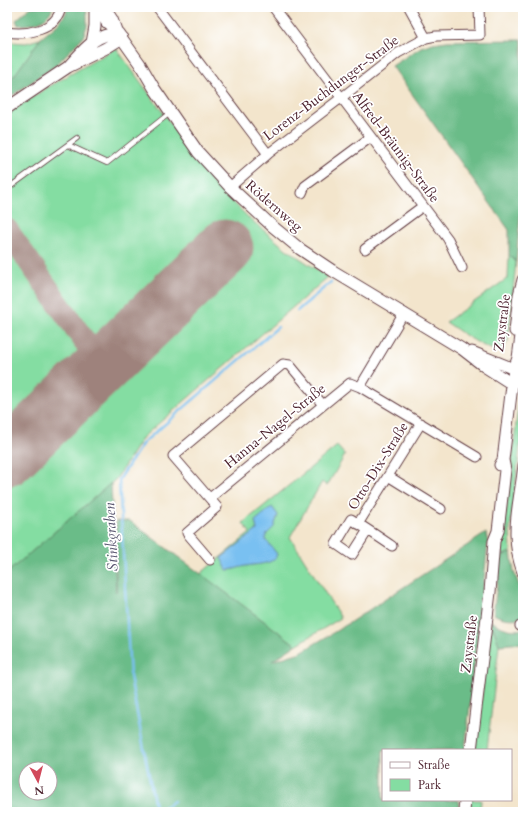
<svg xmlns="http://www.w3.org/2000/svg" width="530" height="819" viewBox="0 0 530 819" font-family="Cardo,serif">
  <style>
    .green { fill: #84dda2; stroke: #677e66 }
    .forest { fill: #6bbc88; stroke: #5a6e5a; fill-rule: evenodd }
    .water { fill: #79c0f1; stroke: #62708e }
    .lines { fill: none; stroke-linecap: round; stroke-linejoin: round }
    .stream { stroke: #79c0f1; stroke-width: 2.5 }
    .taxiway { stroke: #9e827c; stroke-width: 23 }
    .runway { stroke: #9e827c; stroke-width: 57 }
    .service-casing { stroke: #633d43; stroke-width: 6 }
    .minor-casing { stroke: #633d43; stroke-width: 11 }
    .tertiary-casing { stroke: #633d43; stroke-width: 13 }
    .service { stroke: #fff; stroke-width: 4.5 }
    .minor { stroke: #fff; stroke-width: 9 }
    .tertiary { stroke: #fff; stroke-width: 11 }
    .labels { text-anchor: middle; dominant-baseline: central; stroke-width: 3.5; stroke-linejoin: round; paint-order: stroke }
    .street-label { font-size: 14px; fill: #4a1f2b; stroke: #fff }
    .water-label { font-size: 15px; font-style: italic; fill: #5a5770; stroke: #fff }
  </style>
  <rect width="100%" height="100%" fill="#fff"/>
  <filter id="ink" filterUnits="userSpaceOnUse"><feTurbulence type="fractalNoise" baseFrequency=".025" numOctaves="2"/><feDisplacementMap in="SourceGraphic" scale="8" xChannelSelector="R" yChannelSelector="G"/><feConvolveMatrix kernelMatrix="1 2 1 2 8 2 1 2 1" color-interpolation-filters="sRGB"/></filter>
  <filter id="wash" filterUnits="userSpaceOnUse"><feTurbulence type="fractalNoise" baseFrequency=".012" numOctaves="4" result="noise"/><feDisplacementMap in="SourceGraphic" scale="16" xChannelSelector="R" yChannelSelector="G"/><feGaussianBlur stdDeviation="0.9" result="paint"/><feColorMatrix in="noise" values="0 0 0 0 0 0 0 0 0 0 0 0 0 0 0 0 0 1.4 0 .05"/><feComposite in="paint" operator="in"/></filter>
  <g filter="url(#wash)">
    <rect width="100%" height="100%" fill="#f3e5cc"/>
    <!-- green -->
    <path class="green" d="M40 39 14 76 7 82V57L11 42 26 43Z
      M116 48 214 183 250 219 286 249 328 277 143 437 116 479 7 573V114L45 89Z
      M509 255 516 262 508 341C505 346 502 350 496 350 486 350 456 329 446 322L508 278Z
      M523 362V422L510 529 511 552 501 556Z
      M337 446 345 455 327 486 322 482 290 537 341 618 296 645 200 574 250 533 243 523Z
      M491 621 499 645 487 750H475Z
      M469 800H481L480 812H467Z"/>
    <!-- forest -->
    <path class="forest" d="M31 7H53C47 22 33 25 18 25L16 20Z
      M67 7H85L87 13V26L83 37 55 66 7 99V82L14 76 40 39 58 24 66 13Z
      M522 40 523 183 516 262 509 255V230L392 66 421 47 433 43 447 41Z
      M111 483 116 592V521H130L296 645 272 661 301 652 346 625 486 533 488 543 465 750H383V800H459L458 812H7V573ZM26 769H50V793H26Z
      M511 552 514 572 523 595V618C513 619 503 620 494 614V608L501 556Z
      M491 621C500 627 511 632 523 629V643L499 645Z"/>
    <!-- water -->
    <path class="water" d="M272 507 278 515 274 527 266 535V540L277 554 275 559C266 565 256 564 246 566 239 567 234 570 227 570L221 558 257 530 255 521Z"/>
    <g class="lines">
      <!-- stream -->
      <path class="stream" d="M297 311 331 282
        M156 812 130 676 119 480 143 443 278 327
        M156 812 174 801"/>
      <!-- taxiway -->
      <path class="taxiway" d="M7 230 102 366"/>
      <!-- runway -->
      <path class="runway" d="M7 458 225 248"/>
    </g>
  </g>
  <g filter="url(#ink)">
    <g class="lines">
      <!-- service casing -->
      <g class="service-casing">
        <path id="service" d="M68 145 107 163 171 112
          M7 189 77 138"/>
      </g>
      <!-- minor casing -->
      <g class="minor-casing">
        <path id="minor" d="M96 7 106 23 118 33
          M105 7 113 19 118 33
          M157 7 268 154
          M273 7 448 239 462 268
          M409 7 426 38
          M7 32C26 35 57 31 61 7
          M230 187 268 154 341 98 398 53 426 38 436 36 480 35 479 7
          M302 193 305 186 371 137
          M365 249 423 206
          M360 387 477 457
          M523 465C520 493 511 526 517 554 518 561 521 569 523 575
          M388 476 441 509
          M210 498 350 383 360 387 404 313
          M358 524 421 423
          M368 530 352 555 336 544 351 519C365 528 379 537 392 546
          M210 560 187 533 217 507 173 456 283 364 290 365 323 405
          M520 626 523 625"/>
      </g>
      <!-- tertiary casing -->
      <g class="tertiary-casing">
        <path id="tertiary" d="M92 43 95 26V7
          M68 67C83 51 94 34 118 33L140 64 154 88 198 152 230 187 271 225 300 249 333 271 462 349 484 366 512 384
          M7 108 68 67 106 48 122 38
          M515 331 519 295 523 280
          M472 352 514 369
          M500 465 503 460 514 369 518 358 523 321
          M471 750 490 592 494 541 498 531 504 479 505 470 503 460
          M464 812 465 800"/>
      </g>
      <!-- service -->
      <use href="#service" class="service"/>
      <!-- minor -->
      <use href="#minor" class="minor"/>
      <!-- tertiary -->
      <use href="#tertiary" class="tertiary"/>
    </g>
  </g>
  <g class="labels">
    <!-- street labels -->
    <g class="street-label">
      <text transform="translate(331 88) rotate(-37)">Lorenz-Buchdunger-Straße</text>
      <text transform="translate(396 147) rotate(53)">Alfred-Bräunig-Straße</text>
      <text transform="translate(274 206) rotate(41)">Rödernweg</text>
      <text transform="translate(502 323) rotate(-83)">Zaystraße</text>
      <text transform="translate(275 426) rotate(-39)">Hanna-Nagel-Straße</text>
      <text transform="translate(378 466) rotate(-58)">Otto-Dix-Straße</text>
      <text transform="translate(469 644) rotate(-83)">Zaystraße</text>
    </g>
    <!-- water labels -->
    <g class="water-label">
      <text transform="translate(111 537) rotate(-93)">Stinkgraben</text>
    </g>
  </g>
  <!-- margin -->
  <rect width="530" height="819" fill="none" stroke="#fff" stroke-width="24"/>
  <!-- legend -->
  <rect x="382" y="749" width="130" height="52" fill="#ffffff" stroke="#b7a5aa"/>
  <rect x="390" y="762" width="20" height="6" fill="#ffffff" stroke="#b7a5aa"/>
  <text x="418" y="769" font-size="12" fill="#4a1f2b">Straße</text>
  <rect x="390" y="779" width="20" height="12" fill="#84dda2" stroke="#b7a5aa"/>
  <text x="418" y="789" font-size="12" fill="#4a1f2b">Park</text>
  <!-- north arrow -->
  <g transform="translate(38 781) rotate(173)"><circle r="19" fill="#ffffff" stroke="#b7a5aa"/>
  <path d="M0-3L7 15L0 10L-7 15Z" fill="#d1495b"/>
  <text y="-6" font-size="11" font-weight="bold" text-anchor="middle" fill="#4a1f2b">N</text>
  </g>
</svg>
